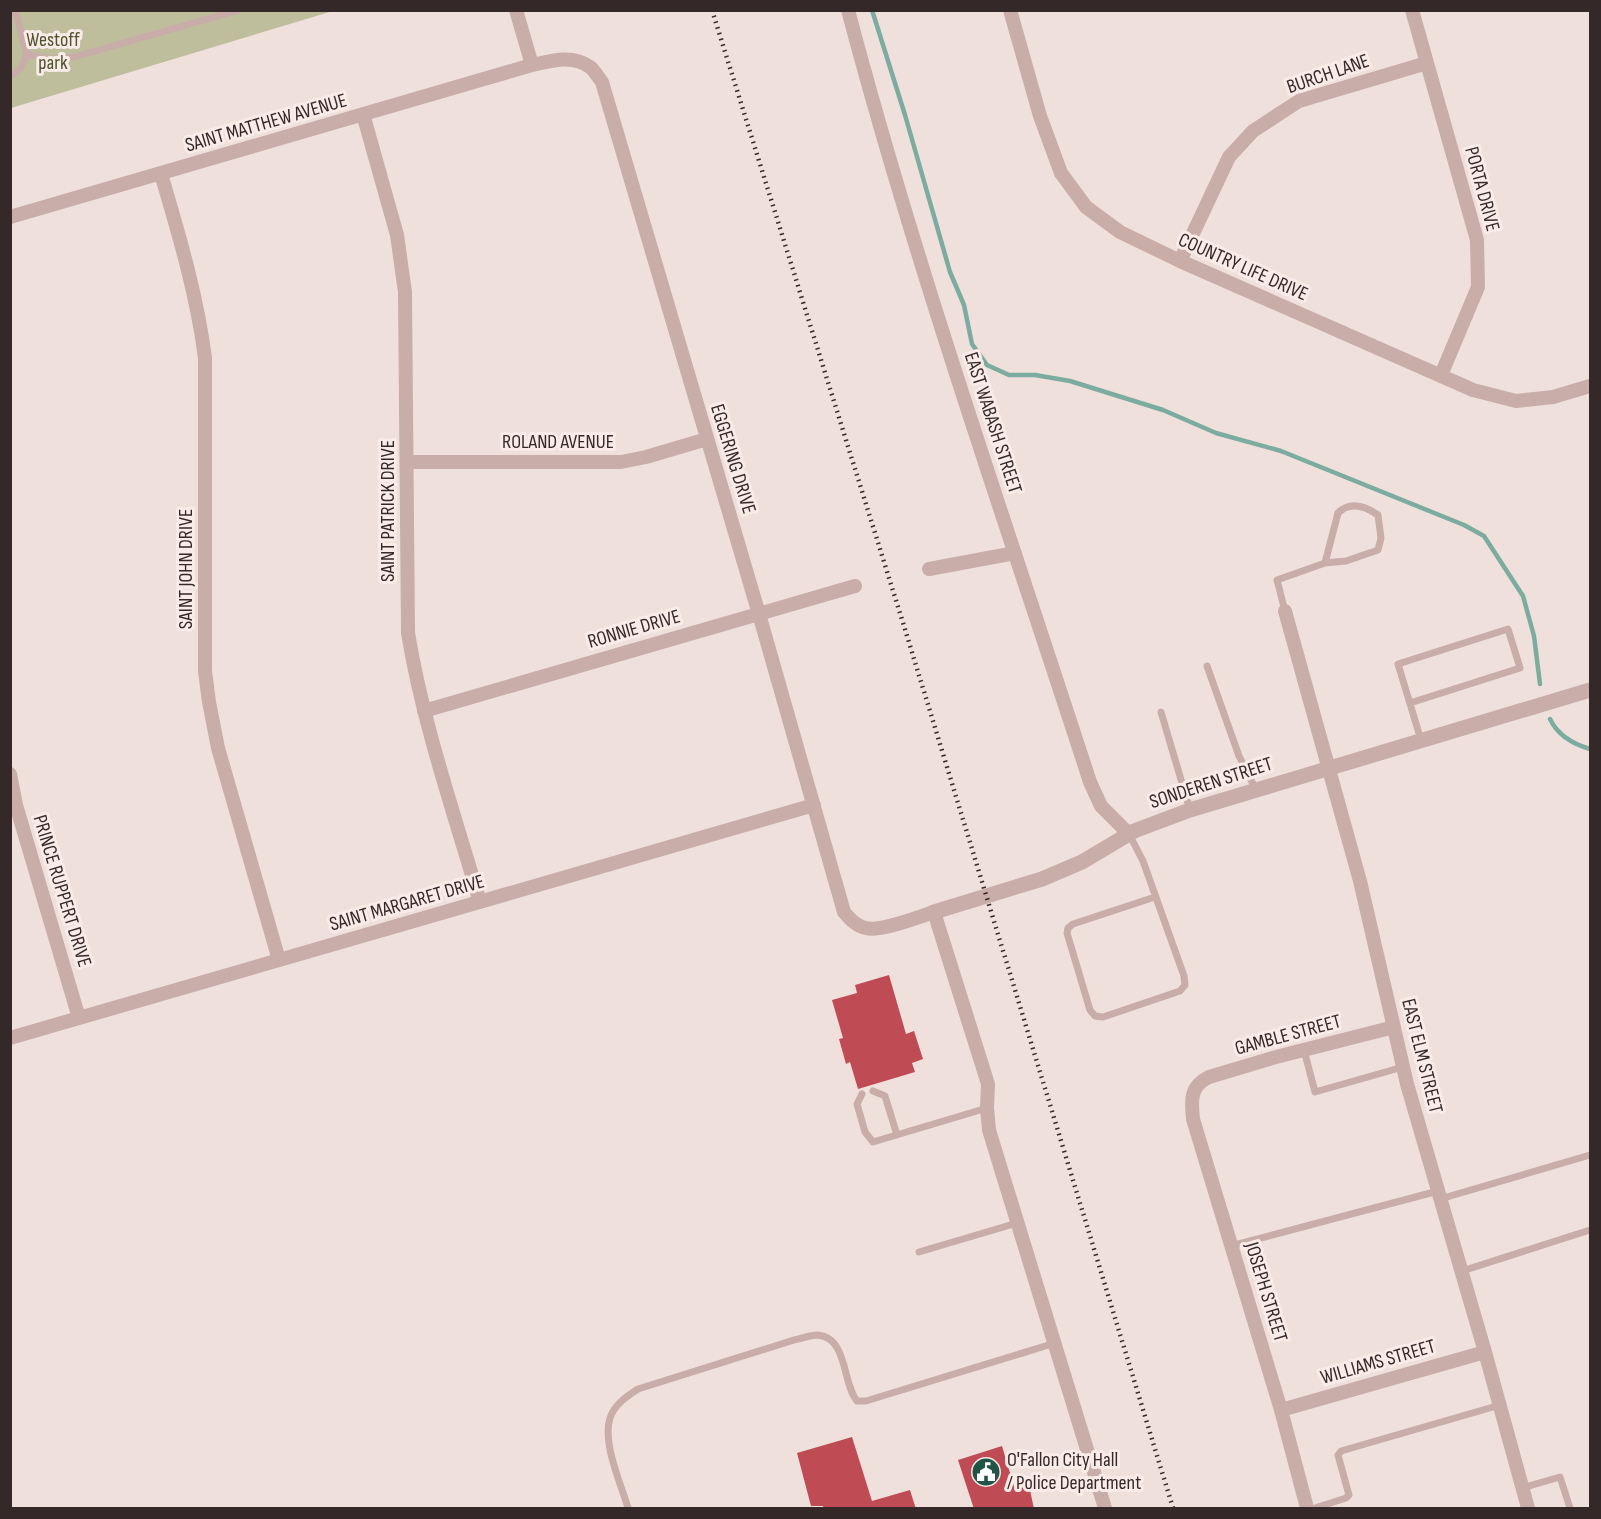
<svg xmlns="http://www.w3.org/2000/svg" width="1601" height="1519" viewBox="0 0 1601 1519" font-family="'Sofia Sans Condensed',sans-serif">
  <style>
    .green { fill: #bebe9d }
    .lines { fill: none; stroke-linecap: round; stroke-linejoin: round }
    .stream { stroke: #7cac9f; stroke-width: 4.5 }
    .building { fill: #bf4b54 }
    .service { stroke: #c8ada8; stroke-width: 7 }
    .minor { stroke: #c8ada8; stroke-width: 14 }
    .tertiary { stroke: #c8ada8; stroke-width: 15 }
    .rail { stroke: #352828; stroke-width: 4.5; stroke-dasharray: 1.5 4.5; stroke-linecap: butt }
    .labels { text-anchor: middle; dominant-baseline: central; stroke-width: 6; stroke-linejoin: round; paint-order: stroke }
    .park-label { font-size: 20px; fill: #50522d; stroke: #f8ebe8 }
    .street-label { font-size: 20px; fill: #352828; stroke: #f8ebe8 }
    .poi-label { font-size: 20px; fill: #352828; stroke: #f8ebe8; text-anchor: start }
  </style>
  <rect width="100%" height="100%" fill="#f0e0dc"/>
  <!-- green -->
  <path class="green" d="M11 11H333L11 108Z"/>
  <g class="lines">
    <!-- stream -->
    <path class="stream" d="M872 10 905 115 950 272 964 305 972 344 987 365 1009 375H1035L1070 381 1163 410 1216 433 1281 451 1464 525 1484 536 1523 596 1534 636 1540 684
      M1550 719C1558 736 1573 744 1590 749"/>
  </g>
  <!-- building -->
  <path class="building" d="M889 975 906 1034 914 1031 923 1059 912 1063 915 1072 858 1089 850 1062 846 1064 839 1039 843 1038 832 1000 857 993 855 985Z
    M852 1437 872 1501 910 1490 916 1509H824L823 1506H811L797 1453Z
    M1002 1446 1015 1490 1029 1485 1034 1509H974L958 1460Z"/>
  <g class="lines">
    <!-- service -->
    <path class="service" d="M27 54 50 59 74 57 239 10
      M10 77 21 68 27 54 15 10
      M1285 611 1277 580 1325 563 1338 513C1350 501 1365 506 1378 515L1381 538 1378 550 1346 561 1325 563
      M1207 666 1239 756 1256 790
      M1410 703 1520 668 1508 629 1398 664 1421 740
      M1161 712 1190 810
      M1129 834 1143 861 1184 976 1185 985 1180 991 1103 1017 1095 1016 1090 1010 1067 933 1068 928 1073 924 1155 897
      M1304 1050 1315 1092 1403 1067
      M873 1091 885 1096 897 1135
      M862 1094 857 1104 865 1132 873 1142 987 1108
      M1440 1199 1590 1155
      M1231 1246 1438 1191
      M919 1252 1017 1223
      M1462 1271 1590 1230
      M1522 1488 1560 1477 1570 1508
      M628 1508C621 1484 602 1443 610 1418 614 1405 627 1396 638 1389L794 1340C801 1339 810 1335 817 1335 848 1337 842 1383 857 1401H866L1055 1343
      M1315 1508 1346 1498 1349 1495 1338 1455 1341 1451 1500 1405"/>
    <!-- minor -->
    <path class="minor" d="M516 10 532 65
      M848 10C917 271 1007 526 1090 782L1101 806 1129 834
      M1010 10 1040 116 1061 173 1086 207 1120 232 1180 261 1473 390 1516 401 1553 397 1590 386
      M1412 10 1477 240 1478 287 1441 375
      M363 114 397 235 405 292 408 633C423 724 454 813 480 902
      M161 174C179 235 197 295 205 358V671L209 702 218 748 279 960
      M10 217 532 65C551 61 572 54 590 67 594 70 598 77 602 82L759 614 844 912C850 919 856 926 866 928 881 932 918 917 934 912L988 1084 987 1108 989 1130 1105 1508
      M1180 261 1229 157 1253 131 1299 101 1427 63
      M407 462H621L646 457 707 439
      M929 569 1015 553
      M1285 611 1360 881 1407 1084 1485 1352 1528 1508
      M424 711 855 586
      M10 774 16 805 79 1018
      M10 1038 814 805
      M1281 1410 1485 1352
      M1307 1508 1281 1410 1193 1119C1191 1100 1190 1086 1209 1077L1276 1057 1394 1027"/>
    <!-- tertiary -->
    <path class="tertiary" d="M934 912 1042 879 1082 862 1134 831 1190 810 1590 690"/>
    <!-- rail -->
    <path class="rail" d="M712 10 904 626 1173 1508"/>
  </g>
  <!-- icons -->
  <defs>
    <g id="civic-disc" transform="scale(1.5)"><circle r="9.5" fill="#205447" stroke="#f8ebe8"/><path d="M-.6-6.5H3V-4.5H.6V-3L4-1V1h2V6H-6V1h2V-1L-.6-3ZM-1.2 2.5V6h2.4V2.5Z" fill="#fff"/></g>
  </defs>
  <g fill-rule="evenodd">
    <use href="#civic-disc" x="986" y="1472"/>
  </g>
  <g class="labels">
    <!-- park labels -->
    <g class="park-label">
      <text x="53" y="40">Westoff<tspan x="53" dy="23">park</tspan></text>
    </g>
    <!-- street labels -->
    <g class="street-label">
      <text transform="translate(1328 74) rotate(-19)">BURCH LANE</text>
      <text transform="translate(266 123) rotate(-16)">SAINT MATTHEW AVENUE</text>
      <text transform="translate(1482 189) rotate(75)">PORTA DRIVE</text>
      <text transform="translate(1243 267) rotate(24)">COUNTRY LIFE DRIVE</text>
      <text transform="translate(993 423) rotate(72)">EAST WABASH STREET</text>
      <text x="558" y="442">ROLAND AVENUE</text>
      <text transform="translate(733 459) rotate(73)">EGGERING DRIVE</text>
      <text transform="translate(388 511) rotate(-90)">SAINT PATRICK DRIVE</text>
      <text transform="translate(186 569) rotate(-90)">SAINT JOHN DRIVE</text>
      <text transform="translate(634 629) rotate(-16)">RONNIE DRIVE</text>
      <text transform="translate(1211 783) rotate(-18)">SONDEREN STREET</text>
      <text transform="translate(62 891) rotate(73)">PRINCE RUPPERT DRIVE</text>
      <text transform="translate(407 903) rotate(-16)">SAINT MARGARET DRIVE</text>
      <text transform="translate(1288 1035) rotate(-15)">GAMBLE STREET</text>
      <text transform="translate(1422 1056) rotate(76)">EAST ELM STREET</text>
      <text transform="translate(1266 1292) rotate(73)">JOSEPH STREET</text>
      <text transform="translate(1378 1362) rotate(-16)">WILLIAMS STREET</text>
    </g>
    <!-- poi labels -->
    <g class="poi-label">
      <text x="1007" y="1460">O'Fallon City Hall<tspan x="1007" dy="23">/ Police Department</tspan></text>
    </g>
  </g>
  <!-- border -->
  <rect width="1601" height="1519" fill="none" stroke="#352828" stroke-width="24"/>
</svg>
